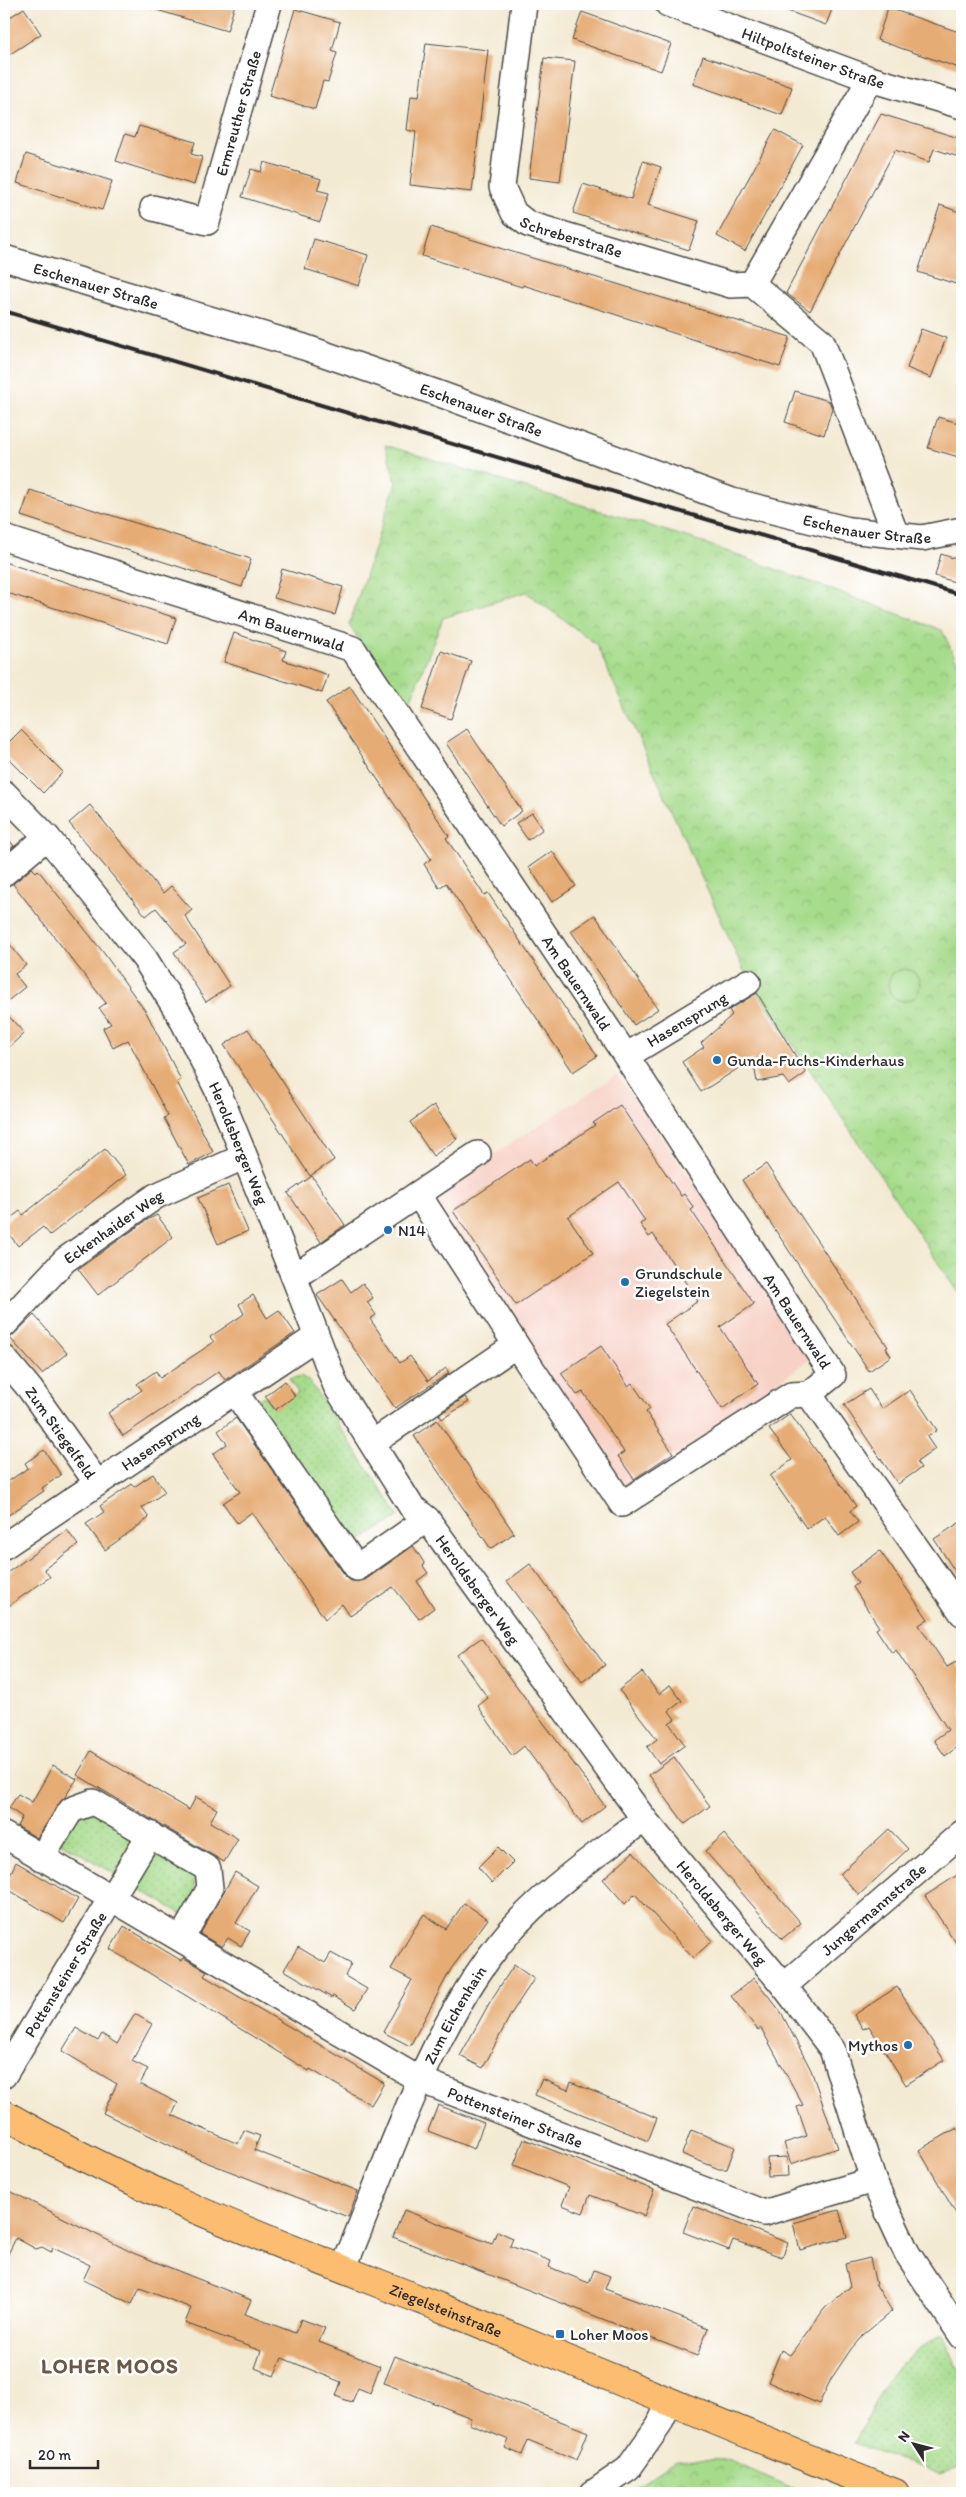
<svg xmlns="http://www.w3.org/2000/svg" width="966" height="2497" viewBox="0 0 966 2497" font-family="Itim,sans-serif">
  <style>
    .built { fill: #f7d1c6 }
    .grass { fill: url(#grass-dots); stroke: #68835b }
    .park { fill: url(#park-crowns); stroke: #68835b }
    .pitch { fill: #a6db8b; stroke: #68835b }
    .building { fill: #e6ac75 }
    .lines { fill: none; stroke-linecap: round; stroke-linejoin: round }
    .minor-casing { stroke: #494844; stroke-width: 28 }
    .major-casing { stroke: #494844; stroke-width: 30 }
    .minor { stroke: #fff; stroke-width: 25 }
    .major { stroke: #fcbd6f; stroke-width: 28 }
    .rail { stroke: #2b2b2b; stroke-width: 4 }
    .poi-dot { fill: #1f6fb2; stroke: #fff; stroke-width: 2 }
    .labels { text-anchor: middle; dominant-baseline: central; stroke-width: 5; stroke-linejoin: round; paint-order: stroke }
    .street-label { font-size: 16px; fill: #2b2b2b; stroke: #fff }
    .poi-label { font-size: 16px; fill: #2b2b2b; stroke: #fff; text-anchor: start }
    .district-label { font-size: 21px; font-weight: bold; letter-spacing: 1px; fill: #6c5845; stroke: #fff }
  </style>
  <defs>
    <pattern id="grass-dots" width="8" height="8" patternUnits="userSpaceOnUse" patternTransform="scale(1.25)"><rect width="8" height="8" fill="#a6db8b"/><path d="M2 2h.1M6 6h.1" fill="none" stroke="#8fbc78" stroke-width="1.8" stroke-linecap="round"/></pattern>
    <pattern id="park-crowns" width="20" height="18" patternUnits="userSpaceOnUse" patternTransform="scale(1.25)"><rect width="20" height="18" fill="#a6db8b"/><path d="M2 6a3 3 0 1 1 6 0M12 15a3 3 0 1 1 6 0" fill="none" stroke="#8fbc78"/></pattern>
  </defs>
  <rect width="100%" height="100%" fill="#fff"/>
  <filter id="ink" filterUnits="userSpaceOnUse"><feTurbulence type="fractalNoise" baseFrequency=".02" numOctaves="2"/><feDisplacementMap in="SourceGraphic" scale="10" xChannelSelector="R" yChannelSelector="G"/><feConvolveMatrix kernelMatrix="1 2 1 2 8 2 1 2 1" color-interpolation-filters="sRGB"/></filter>
  <filter id="wash" filterUnits="userSpaceOnUse"><feTurbulence type="fractalNoise" baseFrequency=".0096" numOctaves="4" result="noise"/><feDisplacementMap in="SourceGraphic" scale="20" xChannelSelector="R" yChannelSelector="G"/><feGaussianBlur stdDeviation="1.12" result="paint"/><feColorMatrix in="noise" values="0 0 0 0 0 0 0 0 0 0 0 0 0 0 0 0 0 1.4 0 .05"/><feComposite in="paint" operator="in"/></filter>
  <g filter="url(#wash)">
    <rect width="100%" height="100%" fill="#f3ead3"/>
    <!-- built -->
    <path class="built" d="M617 1075 816 1355 625 1491 437 1209 434 1193Z"/>
    <!-- grass -->
    <path class="grass" d="M301 1376 310 1382 399 1516 356 1544 256 1401 264 1396 274 1409 298 1393 289 1379Z
      M96 1811 128 1830 134 1845 115 1874 60 1842 78 1815Z
      M159 1849 194 1869 195 1901 186 1916 129 1883 147 1851Z
      M942 2333 962 2377V2462L959 2468 939 2474 854 2443 885 2383 904 2361Z"/>
    <!-- park -->
    <path class="park" d="M385 445 693 539 942 630 962 672V1299L743 969 596 644 526 592 443 618 407 709 349 625 396 482Z
      M677 2459 728 2460 804 2493H628Z"/>
    <!-- pitch -->
    <path class="pitch" d="M888 985a16 16 0 1 1 32 0a16 16 0 1 1-32 0Z"/>
    <g id="blocks">
      <!-- building -->
      <path class="building" d="M151 4H235L227 31 150 8Z
        M774 4H834L826 25 774 6Z
        M24 8 41 34 4 58V21Z
        M888 8 962 33V69L877 40Z
        M295 9 340 22 332 51 337 53 328 82 323 81 315 109 269 96Z
        M582 12 671 44 661 71 572 40Z
        M426 43 488 50 472 192 410 185 416 132 407 130 411 96 419 97Z
        M703 56 792 87 782 115 693 84Z
        M544 58 575 61 560 182 529 178Z
        M881 114 962 139V158L934 149 929 162 895 150 810 311 786 293Z
        M139 126 195 142 191 154 202 157 194 185 116 161 125 134 135 137Z
        M775 130 803 145 745 251 717 236Z
        M26 154 112 181 102 210 17 183Z
        M643 161 661 167 648 205 699 221 689 250 573 213 583 184 631 199Z
        M264 162 321 179 317 190 329 193 320 222 242 197 251 169 261 172Z
        M940 205 962 213V286L918 272Z
        M431 227 790 337 780 367 523 285 522 287 422 256Z
        M314 239 368 255 359 286 305 269Z
        M921 329 946 338 931 378 907 368Z
        M795 391 829 401 832 408 824 435 785 422Z
        M938 417 962 424V458L928 448Z
        M30 490 251 559 242 587 21 516Z
        M941 554 962 561 958 583 935 576Z
        M4 562 176 618 168 644 4 592Z
        M282 569 343 587 335 615 274 598Z
        M234 633 286 651 283 660 328 675 322 693 224 662Z
        M441 651 471 661 451 719 422 709Z
        M350 686 449 836 446 838 484 895 488 893 597 1056 573 1072 446 883 439 888 424 864 431 859 326 702Z
        M467 729 522 811 501 826 446 743Z
        M21 730 63 772 43 793 4 754V747Z
        M90 805 163 893 171 886 192 910 185 916 230 986 206 1002 174 952 186 944 156 908 146 916 69 823Z
        M532 813 543 829 528 840 516 823Z
        M4 834 14 846 4 854Z
        M552 851 576 886 552 902 529 867Z
        M32 868 36 872 38 870 103 952 146 1012 181 1080 177 1082 213 1152 189 1165 164 1118 168 1116 128 1040 113 1048 103 1028 111 1024 99 1008 106 1003 13 884Z
        M595 915 658 1009 634 1025 571 931Z
        M4 937 26 965 15 974 25 987 4 1004Z
        M757 993 806 1073 789 1085 783 1077 757 1082 753 1059 701 1092 682 1062 704 1047 701 1043 732 1015 729 1010Z
        M4 1011 24 1033 4 1052Z
        M248 1029 334 1160 310 1176 224 1045Z
        M434 1105 457 1139 433 1156 410 1122Z
        M620 1105 681 1196 684 1194 694 1208 691 1210 754 1304 720 1327 758 1384 722 1409 665 1324 698 1301 653 1234 649 1237 640 1224 645 1221 619 1182 568 1217 593 1253 516 1305 453 1211 530 1159 534 1166 595 1125 593 1123Z
        M105 1149 126 1175 50 1235 43 1227 18 1246 4 1227V1223L20 1211 23 1215Z
        M766 1164 888 1347 886 1348 891 1356 869 1371 742 1180Z
        M312 1176 345 1225 321 1242 288 1193Z
        M228 1185 248 1231 218 1244 198 1198Z
        M157 1215 173 1237 98 1295 78 1269 147 1220Z
        M342 1279 351 1292 363 1283 373 1298 367 1302 376 1315 370 1319 400 1363 410 1356 428 1381 446 1368 449 1373 395 1408 317 1295Z
        M253 1295 267 1318 279 1310 295 1333 225 1380 219 1371 123 1436 108 1413 142 1390 137 1384 156 1371 160 1378 214 1342 210 1337 244 1314 239 1304Z
        M34 1315 67 1353 42 1374 10 1338Z
        M601 1346 628 1386 632 1383 650 1409 646 1412 673 1453 634 1479 618 1456 624 1452 583 1392 577 1395 561 1373Z
        M285 1381 295 1396 275 1410 265 1396Z
        M869 1389 882 1409 910 1390 937 1430 927 1437 935 1449 917 1462 921 1468 898 1484 844 1405Z
        M465 1397 469 1402 442 1419 439 1415Z
        M790 1414 856 1506 850 1511 858 1522 839 1536 825 1516 807 1529 770 1476 792 1460 769 1429Z
        M236 1418 346 1577 351 1581 365 1580 413 1546 425 1564 423 1566 428 1573 417 1581 434 1608 419 1619 393 1587 350 1616 342 1604 325 1619 252 1512 237 1523 223 1503 240 1492 213 1454 227 1444 218 1431Z
        M437 1420 514 1533 491 1549 414 1436Z
        M44 1450 61 1475 42 1488 44 1491 4 1518V1484L28 1468 25 1463Z
        M153 1474 165 1492 142 1508 149 1518 105 1550 86 1524 104 1512 100 1506 132 1484 134 1487Z
        M962 1521V1582L934 1539Z
        M67 1530 78 1545 44 1569 50 1577 4 1609V1575Z
        M880 1551 928 1619 919 1625 947 1667 956 1662 962 1671V1751L959 1746 945 1756 934 1740 948 1730 896 1650 892 1653 876 1629 879 1627 853 1587 858 1583 850 1572Z
        M530 1564 605 1665 582 1682 507 1581Z
        M481 1638 605 1806 582 1824 524 1746 512 1756 478 1706 488 1698 457 1655Z
        M642 1672 659 1694 670 1685 682 1701 669 1711 675 1719 669 1723 685 1745 659 1764 647 1747 657 1739 619 1690Z
        M91 1751 189 1810 196 1797 217 1809 210 1822 238 1839 224 1862 77 1775Z
        M674 1757 710 1806 685 1824 649 1775Z
        M53 1765 77 1779 37 1838 17 1826 22 1817 9 1808 18 1794 32 1802Z
        M889 1829 908 1849 859 1895 840 1874Z
        M724 1834 801 1923 782 1939 705 1851Z
        M498 1847 513 1862 492 1883 478 1867Z
        M633 1852 712 1941 693 1958 635 1894 625 1904 603 1879Z
        M16 1862 78 1899 64 1923 4 1887Z
        M235 1872 258 1886 236 1923 250 1931 241 1946 228 1938 222 1947 200 1934Z
        M962 1872V1952L925 1896Z
        M464 1903 488 1919 451 1969 410 2046 383 2032 412 1980 391 1969 413 1931 424 1914 446 1929Z
        M124 1926 182 1961 184 1958 207 1971 204 1976 384 2083 371 2105 310 2069 309 2071 110 1949Z
        M298 1947 325 1963 331 1953 351 1964 345 1976 367 1989 355 2009 333 1996 332 1998 284 1970Z
        M514 1965 534 1979 511 2014 483 2068 460 2056 491 2000Z
        M754 1978 781 2012 811 2070 838 2148 791 2164 784 2143 807 2136 797 2107 803 2105 761 2028 758 2030 731 1996Z
        M897 1987 944 2060 906 2085 869 2026 863 2029 854 2015Z
        M135 2014 152 2024 132 2061 148 2069 140 2084 178 2103 172 2115 238 2144 244 2130 260 2136 254 2150 358 2191 348 2217 198 2159 103 2113 117 2084 62 2051 76 2028 98 2041 102 2034 117 2044Z
        M542 2079 568 2090 571 2082 657 2118 648 2141 535 2095Z
        M438 2105 484 2123 474 2149 428 2131Z
        M957 2128 962 2137V2224L919 2150Z
        M691 2130 735 2147 727 2169H719L682 2154Z
        M524 2139 654 2190 644 2216 590 2195 583 2213 562 2205 569 2187 514 2165Z
        M787 2157 788 2176 768 2177 767 2158Z
        M4 2188 133 2253 251 2300 245 2314 295 2333 301 2319 325 2328 319 2342 380 2366 370 2393 358 2388 352 2402 343 2399 336 2396 341 2382 282 2358 274 2376 255 2368 261 2351 185 2323 191 2308 140 2288 132 2304 83 2280 90 2265 53 2248 51 2252 42 2247 36 2249 16 2238 4 2262Z
        M693 2206 788 2243 782 2257 733 2240 729 2250 683 2232Z
        M404 2210 492 2244 497 2231 513 2238 510 2246 551 2261 549 2267 589 2283 594 2270 610 2276 605 2289 708 2328 697 2356 393 2237Z
        M839 2210 847 2237 800 2250 793 2223Z
        M870 2258 876 2285 892 2311 863 2335 851 2349 831 2379 819 2404 768 2382 781 2350 790 2355 825 2308 850 2287 845 2264Z
        M395 2356 588 2432 577 2460 528 2440 522 2455 505 2448 509 2440 469 2424 471 2418 384 2383Z"/>
    </g>
  </g>
  <g filter="url(#ink)">
    <use href="#blocks" fill-opacity="0" stroke="#494844" stroke-width="1"/>
    <g class="lines">
      <!-- minor casing -->
      <g class="minor-casing">
        <g id="minor">
          <path id="s1" d="M524 4 502 187 514 213 528 224 731 285 752 284 822 342 896 535"/>
          <path id="s2" d="M668 4 870 79 962 106"/>
          <path id="s3" d="M153 208 207 222 269 4"/>
          <path id="s4" d="M4 258 304 347 437 393 732 501 849 530 922 538 962 530"/>
          <path d="M752 284 870 79"/>
          <path id="s5" d="M4 538 353 649 626 1056 833 1375 809 1394 962 1613"/>
          <path id="s6" d="M4 793 47 837 103 906 145 959 181 1017 217 1089 294 1277 336 1386 411 1506 427 1519 644 1819 784 1986 832 2049 873 2180 907 2253 962 2336"/>
          <path d="M4 873 47 837"/>
          <path id="s7" d="M626 1056 748 982"/>
          <path d="M418 1194 516 1345 622 1504 791 1395 809 1394"/>
          <path d="M294 1277 478 1154"/>
          <path id="s8" d="M4 1325 65 1260 156 1196 243 1157"/>
          <path id="s9" d="M4 1358 30 1389 97 1483"/>
          <path d="M235 1392 357 1568 427 1519"/>
          <path d="M372 1443 516 1345"/>
          <path id="s10" d="M4 1546 316 1337"/>
          <path id="s11" d="M4 1835 420 2080 764 2213 873 2180"/>
          <path d="M41 1858 71 1810 93 1802 208 1869 210 1888 181 1939"/>
          <path id="s12" d="M784 1986 962 1833"/>
          <path id="s13" d="M4 2075 150 1834"/>
          <path id="s14" d="M343 2269C391 2156 435 2009 521 1919 558 1881 602 1851 644 1819"/>
          <path d="M593 2493 628 2469 659 2425 670 2402"/>
        </g>
      </g>
      <!-- major casing -->
      <g class="major-casing">
        <g id="major">
          <path id="s15" d="M4 2114C143 2195 295 2250 444 2309 595 2370 744 2434 895 2493"/>
        </g>
      </g>
      <!-- minor -->
      <use href="#minor" class="minor"/>
      <!-- major -->
      <use href="#major" class="major"/>
      <!-- rail -->
      <path class="rail" d="M4 311 962 595"/>
    </g>
  </g>
  <!-- markers -->
  <g class="poi-dot">
    <circle cx="717" cy="1060" r="5"/>
    <circle cx="388" cy="1230" r="5"/>
    <circle cx="625" cy="1282" r="5"/>
    <circle cx="908" cy="2045" r="5"/>
    <rect x="555" y="2329" width="10" height="10" rx="2.5"/>
  </g>
  <g class="labels">
    <!-- street labels -->
    <g class="street-label">
      <text stroke="none"><textPath href="#s2" startOffset="155">Hiltpoltsteiner Straße</textPath></text>
      <text stroke="none"><textPath href="#s3" startOffset="169">Ermreuther Straße</textPath></text>
      <text stroke="none"><textPath href="#s1" startOffset="276">Schreberstraße</textPath></text>
      <text stroke="none"><textPath href="#s4" startOffset="96">Eschenauer Straße</textPath></text>
      <text stroke="none"><textPath href="#s4" startOffset="501">Eschenauer Straße</textPath></text>
      <text stroke="none"><textPath href="#s4" startOffset="906">Eschenauer Straße</textPath></text>
      <text stroke="none"><textPath href="#s5" startOffset="302">Am Bauernwald</textPath></text>
      <text stroke="none"><textPath href="#s5" startOffset="768">Am Bauernwald</textPath></text>
      <text stroke="none"><textPath href="#s7" startOffset="71">Hasensprung</textPath></text>
      <text stroke="none"><textPath href="#s6" startOffset="425">Heroldsberger Weg</textPath></text>
      <text stroke="none"><textPath href="#s8" startOffset="148">Eckenhaider Weg</textPath></text>
      <text stroke="none"><textPath href="#s5" startOffset="1172">Am Bauernwald</textPath></text>
      <text stroke="none"><textPath href="#s9" startOffset="94">Zum Stiegelfeld</textPath></text>
      <text stroke="none"><textPath href="#s10" startOffset="188">Hasensprung</textPath></text>
      <text stroke="none"><textPath href="#s6" startOffset="936">Heroldsberger Weg</textPath></text>
      <text stroke="none"><textPath href="#s12" startOffset="118">Jungermannstraße</textPath></text>
      <text stroke="none"><textPath href="#s6" startOffset="1341">Heroldsberger Weg</textPath></text>
      <text stroke="none"><textPath href="#s13" startOffset="118">Pottensteiner Straße</textPath></text>
      <text stroke="none"><textPath href="#s14" startOffset="278">Zum Eichenhain</textPath></text>
      <text stroke="none"><textPath href="#s11" startOffset="585">Pottensteiner Straße</textPath></text>
      <text stroke="none"><textPath href="#s15" startOffset="484">Ziegelsteinstraße</textPath></text>
    </g>
    <!-- poi labels -->
    <g class="poi-label">
      <text x="727" y="1060">Gunda-Fuchs-Kinderhaus</text>
      <text x="398" y="1230">N14</text>
      <text x="635" y="1273">Grundschule<tspan x="635" dy="18">Ziegelstein</tspan></text>
      <text x="898" y="2045" text-anchor="end">Mythos</text>
      <text x="570" y="2334">Loher Moos</text>
    </g>
    <!-- district labels -->
    <g class="district-label">
      <text x="110" y="2365">LOHER MOOS</text>
    </g>
  </g>
  <!-- margin -->
  <rect width="966" height="2497" fill="none" stroke="#fff" stroke-width="20"/>
  <!-- north arrow -->
  <g transform="translate(914 2444) rotate(306)" stroke="#ffffff" stroke-width="4" paint-order="stroke">
  <path d="M0-4L9 19L0 12L-9 19Z" fill="#2b2b2b"/>
  <text y="-8" font-size="14" font-weight="bold" text-anchor="middle" fill="#2b2b2b">N</text>
  </g>
  <!-- scale -->
  <path d="M30 2460v8h68v-8" fill="none" stroke="#2b2b2b" stroke-width="2.5"/>
  <text x="38" y="2460" font-size="15" fill="#2b2b2b" stroke="#ffffff" stroke-width="4" paint-order="stroke">20 m</text>
</svg>
